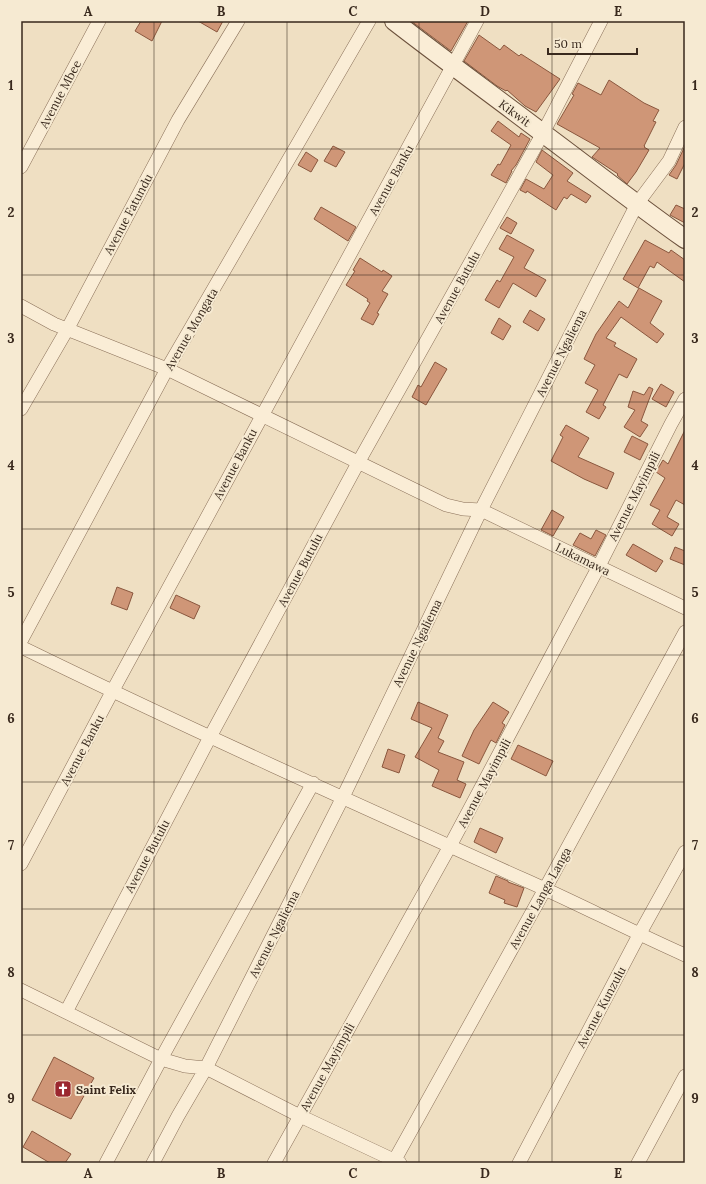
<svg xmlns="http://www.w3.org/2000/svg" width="706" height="1184" viewBox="0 0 706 1184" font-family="Lora,serif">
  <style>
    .building { fill: #cf9677; stroke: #8a573e }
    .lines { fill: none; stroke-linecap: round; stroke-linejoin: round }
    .street-casing { stroke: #8a7059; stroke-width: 14 }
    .secondary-casing { stroke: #6c513c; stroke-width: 20 }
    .street { stroke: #faedd6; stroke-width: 13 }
    .secondary { stroke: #faedd6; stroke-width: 18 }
    .grid { fill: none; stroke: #39291d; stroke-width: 1; stroke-opacity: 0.55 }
    .labels { text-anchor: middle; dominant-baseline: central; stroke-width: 4; stroke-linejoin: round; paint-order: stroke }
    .street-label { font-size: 12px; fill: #39291d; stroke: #f6ead2 }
    .poi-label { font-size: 12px; font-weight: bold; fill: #39291d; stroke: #f6ead2; text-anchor: start }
    .neatline { fill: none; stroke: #39291d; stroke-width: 1.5 }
    .grid-label { font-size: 13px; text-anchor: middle; font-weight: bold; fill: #39291d }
  </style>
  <rect width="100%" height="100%" fill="#efdfc2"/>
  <!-- building -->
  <path class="building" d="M141 21H162L152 41 135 31Z
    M198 21H223L217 32Z
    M411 21H468L451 51Z
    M479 35 500 50 504 45 519 56 521 54 560 79 536 112 525 106 507 90 506 91 497 86 464 61Z
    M609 80 644 103 659 110 653 121 656 122 644 146H645L644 147 649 150 636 172 627 184 617 175 618 174 592 157 600 148 557 124 574 95 572 94 578 83 601 95Z
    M498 121 519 137 521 133 530 139 516 165 511 171H512L506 183 491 175 498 164 500 165 511 145 491 131Z
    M333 146 345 152 336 167 324 161Z
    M685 146V163L677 179 669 175 676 165Z
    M542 150 573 173 567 181 591 196 586 203 571 194 567 199 564 197 556 210 527 191 526 193 520 190 526 179 544 189 553 175 536 162Z
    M306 152 318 160 311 172 298 165Z
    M676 205 685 209V223L670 215Z
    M321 207 356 227 348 241 314 219Z
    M507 217 517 223 511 234 500 228Z
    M507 235 534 250 524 268 546 280 536 297 513 283 499 308 485 300 497 280 500 282 514 257 499 249Z
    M645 240 669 253 671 250 685 260V282L657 262 654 268 650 266 638 288 623 279Z
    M360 258 382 272 383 270 392 276 382 291 388 294 377 313 379 314 373 325 361 319 370 303 367 301 368 299 346 285 355 271 353 270Z
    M639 288 662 301 650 323 664 334 657 343 621 317 606 338 616 343 614 346 637 359 627 378 619 374 603 405 606 407 599 419 586 412 598 390 585 383 595 365 584 359 596 334 619 301 628 308Z
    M530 310 545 319 538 331 523 322Z
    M499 318 511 326 503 340 491 333Z
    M435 362 447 369 426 405 412 397 418 385 421 387Z
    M661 384 674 392 666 407 652 399Z
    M649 387 653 389 641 421 648 425 640 437 624 427 635 410 628 407 633 391 644 395Z
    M566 425 589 438 578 457 614 473 607 489 584 479 551 461 563 437 560 435Z
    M685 430V505L676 500 667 517 679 524 672 536 652 524 660 510 650 505 665 478 656 472 663 460 668 464Z
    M632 436 648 444 640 460 624 452Z
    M552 510 564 517 553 536 541 530Z
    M596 530 606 535 595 556 573 545 580 533 591 539Z
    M633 544 663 561 656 572 626 555Z
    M675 547 685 551V565L670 559Z
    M117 587 133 593 127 610 111 604Z
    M176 595 200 606 194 619 170 608Z
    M418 702 448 715 438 738 444 741 438 752 464 762 457 780 466 784 460 798 432 786 439 770 415 757 432 728 411 719Z
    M493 702 509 712 502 723 505 725 496 743 491 740 479 764 462 756 474 730Z
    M518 745 553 761 546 776 511 759Z
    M388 749 405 755 399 773 382 767Z
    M480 828 503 838 496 853 474 842Z
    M496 876 508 881V882L524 888 517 907 504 903 505 900 489 893Z
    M54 1057 94 1078 71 1119 32 1100Z
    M32 1131 71 1154 65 1163H50L23 1147Z"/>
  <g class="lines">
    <!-- street casing -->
    <g class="street-casing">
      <path id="street" d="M21 167 99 21
        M21 306 54 324 167 369 446 505 463 509 481 510 685 608
        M21 409 68 328 178 120 238 21
        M21 641 167 369 369 21
        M21 647C187 728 356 804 525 880 579 904 631 931 685 955
        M21 864 112 692 262 416 477 21
        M21 990 161 1059 185 1066 206 1068 300 1116 400 1163
        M66 1012 210 737 358 463 543 133 601 21
        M106 1163 161 1059 313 783
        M153 1163 178 1116 206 1068 343 797 481 510 637 204 669 161 685 127
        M274 1163 450 846 599 566 671 424 685 399
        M393 1163 545 889 685 632
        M519 1163 639 935 685 852
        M638 1163 685 1076"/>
    </g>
    <!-- secondary casing -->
    <g class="secondary-casing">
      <path id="secondary" d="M394 21C443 59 494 96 544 134 591 169 637 205 685 239"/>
    </g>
    <!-- street -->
    <use href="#street" class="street"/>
    <!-- secondary -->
    <use href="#secondary" class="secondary"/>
  </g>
  <!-- grid -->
  <path class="grid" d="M154 21V1163M287 21V1163M419 21V1163M552 21V1163M21 149H685M21 275H685M21 402H685M21 529H685M21 655H685M21 782H685M21 909H685M21 1035H685"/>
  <!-- icons -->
  <defs>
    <g id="church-square" transform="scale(0.9)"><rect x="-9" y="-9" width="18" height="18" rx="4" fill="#9b272f" stroke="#f6ead2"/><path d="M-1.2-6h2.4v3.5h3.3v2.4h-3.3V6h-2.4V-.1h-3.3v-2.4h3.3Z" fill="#fff"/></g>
  </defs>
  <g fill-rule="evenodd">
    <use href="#church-square" x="63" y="1089"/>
  </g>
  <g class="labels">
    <!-- street labels -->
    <g class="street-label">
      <text transform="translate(60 94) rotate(-62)">Avenue Mbee</text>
      <text transform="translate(515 113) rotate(36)">Kikwit</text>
      <text transform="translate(391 180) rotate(-61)">Avenue Banku</text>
      <text transform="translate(128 214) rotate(-62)">Avenue Fatundu</text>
      <text transform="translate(457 287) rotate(-61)">Avenue Butulu</text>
      <text transform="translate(191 329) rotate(-60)">Avenue Mongata</text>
      <text transform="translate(561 353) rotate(-63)">Avenue Ngaliema</text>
      <text transform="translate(235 464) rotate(-62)">Avenue Banku</text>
      <text transform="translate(634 496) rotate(-63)">Avenue Mayimpili</text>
      <text transform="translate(583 559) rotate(26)">Lukamawa</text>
      <text transform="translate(300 570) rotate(-62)">Avenue Butulu</text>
      <text transform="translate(417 643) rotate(-64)">Avenue Ngaliema</text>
      <text transform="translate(82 750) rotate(-62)">Avenue Banku</text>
      <text transform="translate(484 783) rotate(-62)">Avenue Mayimpili</text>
      <text transform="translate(147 856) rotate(-62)">Avenue Butulu</text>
      <text transform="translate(540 898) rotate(-61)">Avenue Langa Langa</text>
      <text transform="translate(274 934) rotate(-63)">Avenue Ngaliema</text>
      <text transform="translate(601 1007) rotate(-62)">Avenue Kunzulu</text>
      <text transform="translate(327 1067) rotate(-61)">Avenue Mayimpili</text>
    </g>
    <!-- poi labels -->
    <g class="poi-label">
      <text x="76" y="1089">Saint Felix</text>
    </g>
  </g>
  <!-- border -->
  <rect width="706" height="1184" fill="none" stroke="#f6ead2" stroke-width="44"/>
  <!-- scale -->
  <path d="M548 48v6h89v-6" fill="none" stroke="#39291d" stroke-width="2"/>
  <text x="554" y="48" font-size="12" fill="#39291d" stroke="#f6ead2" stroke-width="3" paint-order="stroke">50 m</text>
  <rect x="22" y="22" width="662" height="1140" class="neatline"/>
  <g class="grid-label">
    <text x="88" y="16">A</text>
    <text x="221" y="16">B</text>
    <text x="353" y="16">C</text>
    <text x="485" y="16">D</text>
    <text x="618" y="16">E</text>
    <text x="11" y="90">1</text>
    <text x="695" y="90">1</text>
    <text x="11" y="217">2</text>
    <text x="695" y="217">2</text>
    <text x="11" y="343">3</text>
    <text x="695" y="343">3</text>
    <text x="11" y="470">4</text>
    <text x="695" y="470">4</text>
    <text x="11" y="597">5</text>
    <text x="695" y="597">5</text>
    <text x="11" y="723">6</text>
    <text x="695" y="723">6</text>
    <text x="11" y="850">7</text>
    <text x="695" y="850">7</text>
    <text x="11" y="977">8</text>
    <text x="695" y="977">8</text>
    <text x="11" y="1103">9</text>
    <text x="695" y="1103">9</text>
    <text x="88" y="1178">A</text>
    <text x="221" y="1178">B</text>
    <text x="353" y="1178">C</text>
    <text x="485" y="1178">D</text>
    <text x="618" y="1178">E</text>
  </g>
</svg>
